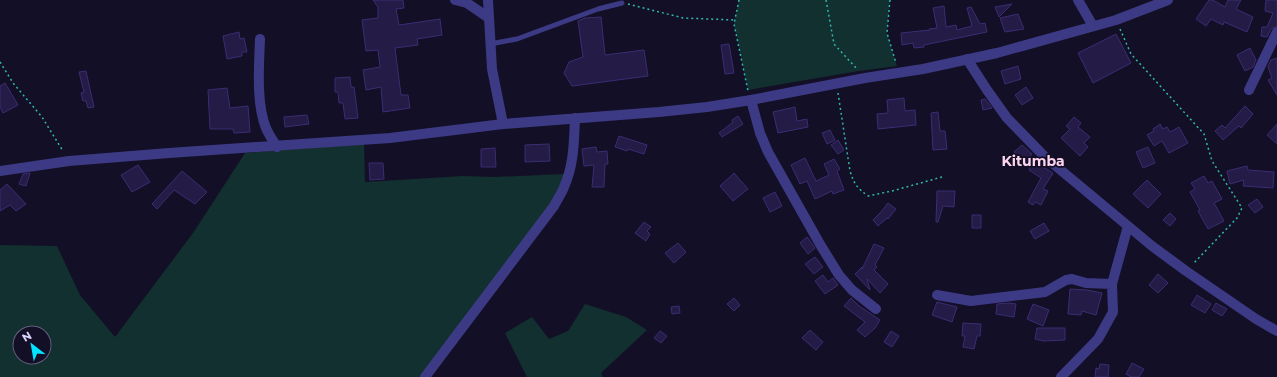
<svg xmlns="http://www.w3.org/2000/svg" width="1277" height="377" viewBox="0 0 1277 377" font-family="Montserrat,sans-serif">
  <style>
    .green { fill: #12302f; fill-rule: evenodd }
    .building { fill: #241b47; stroke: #3b2d73 }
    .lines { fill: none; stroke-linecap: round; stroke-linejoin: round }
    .path { stroke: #2fb8b0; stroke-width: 1.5; stroke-dasharray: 2 3; stroke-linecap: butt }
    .service { stroke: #3d3a85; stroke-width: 5 }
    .minor { stroke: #3d3a85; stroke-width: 10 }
    .tertiary { stroke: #3d3a85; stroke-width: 10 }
    .labels { text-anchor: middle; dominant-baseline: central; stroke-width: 3.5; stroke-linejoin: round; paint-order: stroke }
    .quarter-label { font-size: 14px; font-weight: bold; fill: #ffd6f0; stroke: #130f26 }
  </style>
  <rect width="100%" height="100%" fill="#130f26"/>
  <!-- green -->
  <path class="green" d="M739 0H890L887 33 897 66 859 71 748 90 734 24Z
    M364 144 365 182 463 176 495 177 564 174 562 188 420 377H0V245L57 246 80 295 115 337 193 233 245 153ZM20 333H44V357H20Z
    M585 304 626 317 647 330 601 373 603 377H527L505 333 532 317 549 339 568 331Z"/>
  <!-- building -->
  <path class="building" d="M373 0H403L404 8 396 9 399 25 440 19 442 35 417 39 418 45 395 48 401 95H408L410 108 383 112 381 87 366 90 363 70 380 67 378 50 366 51 362 20 378 18V7Z
    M1209 0H1213L1225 7 1228 0H1241L1236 9 1253 17 1247 32 1224 22 1223 25 1211 19 1206 26 1196 19Z
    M1266 0H1277V26L1271 29 1267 37 1261 36 1262 27H1267L1273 13 1265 11Z
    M1012 4 999 17 995 7Z
    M944 6 946 27 956 25 957 30 972 26 967 8 971 7 980 24 985 23 987 32 924 45V47L914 48 913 43 902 45 901 33 930 30 929 29 937 28 933 8Z
    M1018 14 1024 29 1005 32 1000 18Z
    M601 17 605 55 644 50 648 76 572 86 564 73 569 62 583 57 578 21 585 18Z
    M239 32 240 39 244 38 247 52H242V56L227 59 223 36Z
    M1116 34 1131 63 1093 83 1078 53Z
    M729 44 734 73 725 74 721 45Z
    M1250 48 1256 60 1253 67 1245 71 1237 55Z
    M1277 58V95L1268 80 1272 78 1268 67 1271 60Z
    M1018 66 1021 79 1005 84 1001 71Z
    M86 71 94 107 88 108 86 101H83L81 93 84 92 79 72Z
    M350 77 351 87H354L358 118 345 119 343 103H339L338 92H335V78Z
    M5 83 18 105 3 113 0 107V86Z
    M1026 87 1033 98 1022 105 1015 95Z
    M227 88 230 108 248 106 250 132 234 133 233 129H210L208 90Z
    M904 98 905 111 915 110 916 125 878 129 877 114 888 113 887 100Z
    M985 99 992 108 983 110 981 100Z
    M1245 106 1253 114 1241 128 1239 126 1223 140 1215 131 1222 125 1225 128Z
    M795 107 797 121 807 119 808 127 778 133 773 112Z
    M938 112 940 131H945L947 149 933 150 931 113Z
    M307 115 309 124 285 127 284 117Z
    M738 116 743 124 722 137 719 133 733 122 732 120Z
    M1074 117 1081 123 1078 127 1090 137 1084 143 1088 147 1080 156 1061 138 1070 129 1066 126Z
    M1160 124 1163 129 1167 127 1170 132 1179 127 1188 143 1169 153 1162 141 1154 146 1147 135 1154 131 1153 129Z
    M1277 124V144L1267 135Z
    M830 130 835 140 827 144 822 133Z
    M619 136 647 145 644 154 628 149 627 151 615 147Z
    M838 140 844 150 838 154 831 145Z
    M549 144 550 161 525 162V145Z
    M1022 145 1032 154 1029 158 1053 173 1043 189 1048 191 1041 205 1035 202 1033 205 1028 202 1041 178 1029 170 1030 168 1014 152Z
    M596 147 597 152 607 151 608 164H605L604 187H592L594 165 584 166 582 149Z
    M1148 147 1155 163 1143 168 1136 152Z
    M495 148 496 167H481V149Z
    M805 158 816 181 829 175 824 164 834 159 840 169 837 171 844 190 833 194 832 191 815 199 807 181 800 184 791 165Z
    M369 163H383L384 179 370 180Z
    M138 165 150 182 132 192 121 175Z
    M1247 166 1248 170 1274 172 1273 188 1243 186 1244 180 1230 184 1227 171Z
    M182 171 207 192 195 204 174 190 157 209 152 204Z
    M30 173 26 186 19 184 23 174Z
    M734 173 748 189 733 201 720 186Z
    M1204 176 1208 183 1212 181 1222 199 1214 203 1224 221 1208 229 1198 211 1200 210 1190 192 1195 189 1191 183Z
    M1147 180 1161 194 1148 208 1133 194Z
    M7 184 26 204 16 211 10 205 0 211V190Z
    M937 191H955L954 207 943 206 938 222H936Z
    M775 192 782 206 770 212 763 198Z
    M1257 199 1263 207 1255 213 1248 205Z
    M888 203 896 209 888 219 887 218 878 226 873 220 880 213Z
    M1170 213 1176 219 1170 226 1163 220Z
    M972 215H981V228H972Z
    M644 222 651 227 647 231 650 234 646 241 635 233Z
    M1044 223 1049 231 1035 239 1030 231Z
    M807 237 815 248 808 254 800 243Z
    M678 243 686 252 674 263 665 253Z
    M874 244 884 248 875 265 877 267 874 270 888 284 880 293 867 279 870 290 855 274 862 267V269Z
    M815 257 823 267 814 274 805 264Z
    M1158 274 1168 283 1158 293 1149 285Z
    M823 275 828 282 833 278 838 285 825 294 815 281Z
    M1070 289 1087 290 1102 293 1096 315 1082 311 1081 315 1068 314Z
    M1197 295 1211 304 1205 313 1191 305Z
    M734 298 740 305 734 311 727 304Z
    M851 298 859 306 880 320 875 328 865 337 857 330 865 322 844 306Z
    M937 302 957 307 952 322 932 315Z
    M1010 303 1016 304 1014 317 996 314 997 304Z
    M1216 303 1227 309 1222 316 1212 310Z
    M1033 304 1049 310 1043 326 1027 319Z
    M679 306 680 313 672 314 671 307Z
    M963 323 981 324 980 336H977L974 349 963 347 965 336H962Z
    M1037 328H1065V340L1043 341 1035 339Z
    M810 330 823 342 816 350 802 338Z
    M660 331 667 336 661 343 654 338Z
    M891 331 899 336 892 347 884 342Z
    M1132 363 1144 369 1139 377H1131L1126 374Z
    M1100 364 1109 365 1108 377H1095L1096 368 1099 369Z"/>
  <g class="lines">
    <!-- path -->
    <path class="path" d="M739 0 734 24 748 91
      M826 0 834 44 857 69
      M890 0 887 33 896 63
      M628 4 683 18 735 20
      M1120 29 1131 54 1204 134 1212 161 1242 208 1237 218 1193 264
      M0 62 13 83 42 117 63 151
      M838 93 850 171C854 184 857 188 868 196L892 191 942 177"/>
    <!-- service -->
    <path class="service" d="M490 44 517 39 598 9 622 3"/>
    <!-- minor -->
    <path class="minor" d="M455 0 467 3 489 18
      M488 0 492 69 503 124
      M1078 0 1093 26
      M260 39C259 65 256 104 266 128 269 135 273 141 277 147
      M967 59 987 90 1007 118 1045 157 1152 246 1186 271 1256 319 1277 331
      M1249 90 1277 32
      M751 100 760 133 768 152 821 246 839 275 852 290 876 309
      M937 295 971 301 1045 292 1066 280 1072 279 1086 283 1112 284
      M1061 377 1098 339 1113 312 1112 284 1128 226"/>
    <!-- tertiary -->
    <path class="tertiary" d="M0 171 69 161 169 153 390 138 503 124 659 112 707 107 751 100 865 78 923 69 997 53 1116 20 1168 0
      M425 377 554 206C557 200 562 193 564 187 574 165 574 141 575 118"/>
  </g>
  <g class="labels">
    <!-- quarter labels -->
    <g class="quarter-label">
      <text x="1033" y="161">Kitumba</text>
    </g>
  </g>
  <!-- north arrow -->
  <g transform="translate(32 345) rotate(329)"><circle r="19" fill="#130f26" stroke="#625e7d"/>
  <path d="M0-3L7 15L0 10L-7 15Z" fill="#00e5ff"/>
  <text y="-6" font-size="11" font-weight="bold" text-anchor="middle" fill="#d9d4ff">N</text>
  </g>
</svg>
